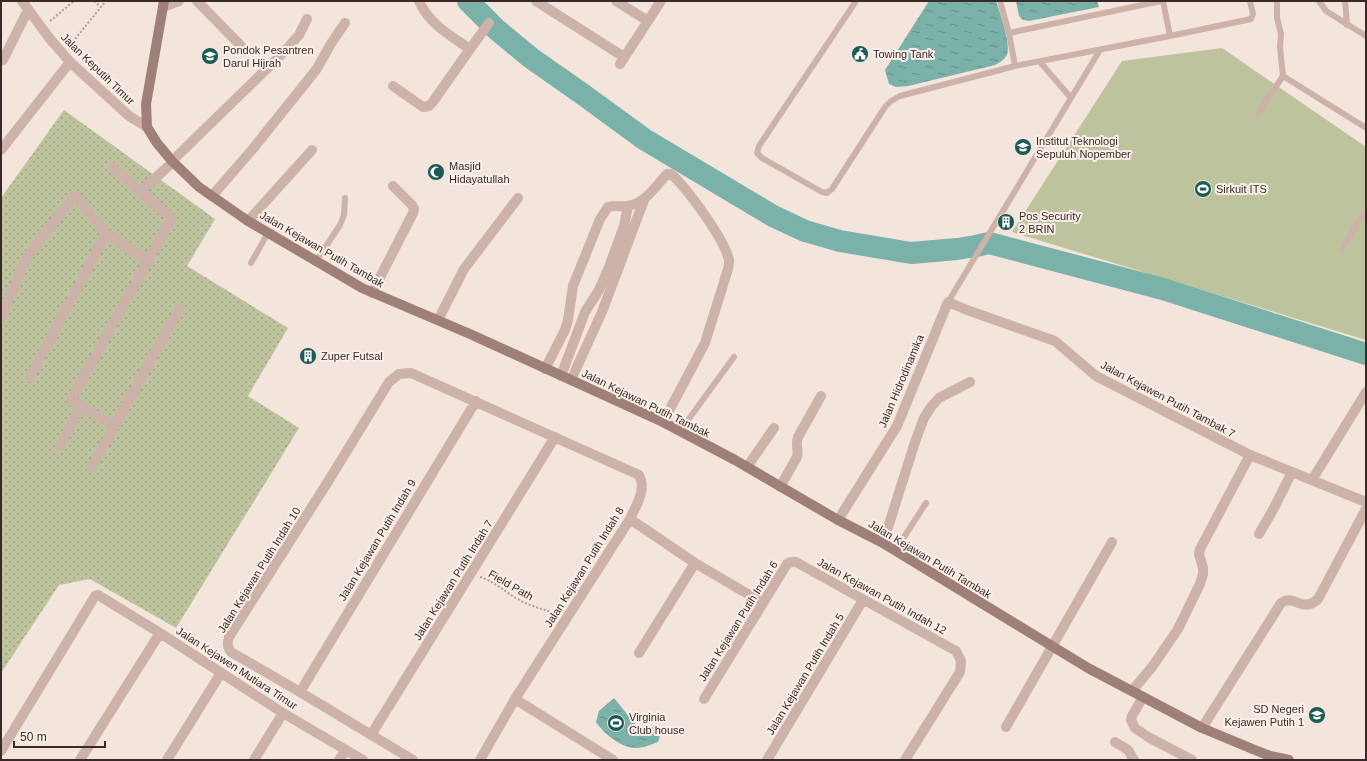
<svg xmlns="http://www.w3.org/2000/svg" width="1367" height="761" viewBox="0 0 1367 761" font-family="Arial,sans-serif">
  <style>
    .grass { fill: url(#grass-dots) }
    .pitch { fill: #bdc39c }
    .water { fill: url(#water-ripples) }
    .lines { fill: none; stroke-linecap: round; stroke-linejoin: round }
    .river { stroke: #7ab1a9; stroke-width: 22 }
    .path { stroke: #b89b92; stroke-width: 2; stroke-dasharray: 2 2; stroke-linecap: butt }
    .lane { stroke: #ccb2a8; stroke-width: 6 }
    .street { stroke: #ccb2a8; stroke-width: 10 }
    .secondary { stroke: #9f8079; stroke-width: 10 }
    .labels { text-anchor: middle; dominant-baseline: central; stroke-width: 4; stroke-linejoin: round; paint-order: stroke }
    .poi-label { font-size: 11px; fill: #382a28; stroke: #faefe9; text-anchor: start }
    .street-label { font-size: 11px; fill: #382a28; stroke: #faefe9 }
  </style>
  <defs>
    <pattern id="grass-dots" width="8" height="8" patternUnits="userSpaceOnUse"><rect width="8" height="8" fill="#bdc39c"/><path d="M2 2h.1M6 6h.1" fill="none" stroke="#9b9f7f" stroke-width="1.8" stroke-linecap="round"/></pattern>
    <pattern id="water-ripples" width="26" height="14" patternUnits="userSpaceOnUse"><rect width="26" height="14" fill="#7ab1a9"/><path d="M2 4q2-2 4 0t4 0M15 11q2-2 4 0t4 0" fill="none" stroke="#65908a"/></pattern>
  </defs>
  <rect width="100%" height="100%" fill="#f3e4dc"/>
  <!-- grass -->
  <path class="grass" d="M64 110 215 219 187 266 288 328 248 396 299 428 176 628 90 579 59 585 1 673V198Z"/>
  <!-- pitch -->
  <path class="pitch" d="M1222 48 1366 147V340L1012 232 1122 61Z"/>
  <!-- water -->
  <path class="water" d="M929 1H996C1000 13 1011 43 1007 55 1004 60 999 63 995 65L908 86 896 87 889 84 885 70Z
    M1016 1H1097L1099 7 1029 21 1023 20 1019 16Z
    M614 698 636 725 644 728 656 727 661 733 658 742C652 744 644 748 637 748 621 748 604 734 596 722L599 711Z"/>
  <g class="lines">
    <!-- river -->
    <path class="river" d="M468 1 496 29 531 58 581 93 644 139 773 216 805 231 840 241 911 253 957 249 976 246 989 243 1163 289 1366 354"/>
    <!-- path -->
    <path class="path" d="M94 1 101 7
      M50 21 74 1
      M70 45 106 1
      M480 577C496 582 506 593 521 601 533 607 544 609 556 614"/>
    <!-- lane -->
    <path class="lane" d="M856 1 759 146 757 153 762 158 822 192 827 193 832 189 885 107 891 101 900 96 1015 66 1170 36 1251 19 1253 14 1250 1
      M1000 1 1009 33 1015 66
      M1163 1 1170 36
      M1277 1V18L1281 34 1280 47 1283 76 1366 128
      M1319 1 1326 11 1366 36
      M1345 1 1347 25
      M1009 33 1161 1
      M1040 62 1071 98
      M1258 113 1283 76
      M1342 249 1366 211
      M316 261 340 225 344 215 345 198
      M251 263 268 233
      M948 302 1100 50
      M680 431 734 357
      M895 551 926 503"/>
    <!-- street -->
    <path class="street" d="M22 1 50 39 70 62 129 116 147 127
      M197 1 244 49
      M419 1C429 24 451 36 470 49L489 23
      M536 1 624 57
      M616 1 648 21
      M163 7 179 1
      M3 60 28 10
      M620 64 661 1
      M393 86 423 107 429 106 432 103 470 49
      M1 150 70 62
      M172 161 282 54 299 35 307 19
      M113 167 140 192 173 162
      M212 196 251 151 316 70 332 42 345 23
      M248 221 312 150
      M372 293 413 213 414 209 412 205 393 186
      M1 318 27 257 75 195 106 234 148 261
      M438 320 464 269 518 198
      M545 369 565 330 568 320 573 286 600 219 608 207C615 205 620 207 627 206 645 204 656 186 667 174H671C687 188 725 240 729 260 729 263 729 266 728 269L705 343 663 422
      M561 376 585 312 599 290 609 267 624 226 627 211V206
      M30 377 106 234
      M571 380 602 312 644 200
      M114 426 71 400 172 218 140 192
      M60 446 81 406
      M92 467 179 309
      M747 467 774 428
      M1312 480 1366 392
      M780 487 797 457C799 449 795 445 798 437L821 396
      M630 519 695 563 763 603
      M838 520 897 426 948 302 967 310 1055 341 1096 376 1250 455 1366 502
      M1259 534 1274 508 1292 472
      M883 543 916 439 924 418 931 407 939 398 970 382
      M639 653 695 563
      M1132 691 1152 667 1178 629 1200 584 1203 574V568L1199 554 1200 549 1250 455
      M300 692 476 401
      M1143 697 1132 716 1131 720 1135 728 1148 737 1192 760
      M515 699 613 760
      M704 699 787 564 791 562H796L956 651 961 661 960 672 905 760
      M1006 727 1112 542
      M1202 728 1281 603C1294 593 1302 614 1318 599L1366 509
      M371 735 555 437
      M1115 742 1128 750 1134 760
      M1 751 95 596 98 595 160 633 283 713 363 760
      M80 760 160 633
      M167 760 221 673
      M254 760 283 713
      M339 760 346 750
      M413 760 300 692 231 652C227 647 227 643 229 637L329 480 389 382 399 374 411 373 639 475C647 490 636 505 630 519L515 699 480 760
      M767 760 863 600"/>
    <!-- secondary -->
    <path class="secondary" d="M164 1 146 104 147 127 157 143 172 161 199 187 248 221 362 288 470 334 663 422 735 460 838 520 883 543 1088 668 1202 728 1255 750 1270 756 1289 760"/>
  </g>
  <!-- icons -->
  <defs>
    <g id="civic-disc" transform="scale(0.9)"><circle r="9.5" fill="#1c5b54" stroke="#faefe9"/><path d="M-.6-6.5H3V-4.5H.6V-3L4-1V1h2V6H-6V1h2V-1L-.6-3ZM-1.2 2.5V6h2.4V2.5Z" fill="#fff"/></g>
    <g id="school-disc" transform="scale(0.9)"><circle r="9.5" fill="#1c5b54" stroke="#faefe9"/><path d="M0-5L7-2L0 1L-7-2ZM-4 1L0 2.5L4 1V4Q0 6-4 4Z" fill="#fff"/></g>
    <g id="university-disc" transform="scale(0.9)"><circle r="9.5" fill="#1c5b54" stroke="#faefe9"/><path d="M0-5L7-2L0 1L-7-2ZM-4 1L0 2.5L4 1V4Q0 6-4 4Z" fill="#fff"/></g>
    <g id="mosque-disc" transform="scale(0.9)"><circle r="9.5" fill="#1c5b54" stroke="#faefe9"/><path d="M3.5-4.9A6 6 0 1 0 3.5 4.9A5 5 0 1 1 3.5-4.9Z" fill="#fff"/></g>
    <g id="stadium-disc" transform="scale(0.9)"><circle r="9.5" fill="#1c5b54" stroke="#faefe9"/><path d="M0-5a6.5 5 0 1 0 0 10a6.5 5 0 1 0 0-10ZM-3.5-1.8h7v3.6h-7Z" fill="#fff"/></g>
    <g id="building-disc" transform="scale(0.9)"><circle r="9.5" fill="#1c5b54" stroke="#faefe9"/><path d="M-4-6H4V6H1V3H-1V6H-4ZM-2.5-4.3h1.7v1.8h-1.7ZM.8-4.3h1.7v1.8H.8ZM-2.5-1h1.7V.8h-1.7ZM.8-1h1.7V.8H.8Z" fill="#fff"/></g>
  </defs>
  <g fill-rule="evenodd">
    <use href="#civic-disc" x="860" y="54"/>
    <use href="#school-disc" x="210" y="56"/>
    <use href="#university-disc" x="1023" y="147"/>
    <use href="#mosque-disc" x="436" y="172"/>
    <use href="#stadium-disc" x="1203" y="189"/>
    <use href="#building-disc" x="1006" y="222"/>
    <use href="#building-disc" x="308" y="356"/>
    <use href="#school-disc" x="1317" y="715"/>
    <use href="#stadium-disc" x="616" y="723"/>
  </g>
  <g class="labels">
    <!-- poi labels -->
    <g class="poi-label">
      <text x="223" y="50">Pondok Pesantren<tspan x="223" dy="13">Darul Hijrah</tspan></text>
      <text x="873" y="54">Towing Tank</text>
      <text x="1036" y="141">Institut Teknologi<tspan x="1036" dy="13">Sepuluh Nopember</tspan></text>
      <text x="449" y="166">Masjid<tspan x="449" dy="13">Hidayatullah</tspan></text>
      <text x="1216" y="189">Sirkuit ITS</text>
      <text x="1019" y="216">Pos Security<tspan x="1019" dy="13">2 BRIN</tspan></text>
      <text x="321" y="356">Zuper Futsal</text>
      <text x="1304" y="709" text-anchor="end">SD Negeri<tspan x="1304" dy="13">Kejawen Putih 1</tspan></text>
      <text x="629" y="717">Virginia<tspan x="629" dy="13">Club house</tspan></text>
    </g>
    <!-- street labels -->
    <g class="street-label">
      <text transform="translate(98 69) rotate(44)">Jalan Keputih Timur</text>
      <text transform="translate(322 249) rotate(30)">Jalan Kejawan Putih Tambak</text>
      <text transform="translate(901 381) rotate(-67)">Jalan Hidrodinamika</text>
      <text transform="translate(1168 399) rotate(28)">Jalan Kejawen Putih Tambak 7</text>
      <text transform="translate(646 403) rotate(26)">Jalan Kejawan Putih Tambak</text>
      <text transform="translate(377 540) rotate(-59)">Jalan Kejawan Putih Indah 9</text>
      <text transform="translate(930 559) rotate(31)">Jalan Kejawan Putih Tambak</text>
      <text transform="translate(584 567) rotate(-58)">Jalan Kejawan Putih Indah 8</text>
      <text transform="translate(259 570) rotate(-58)">Jalan Kejawan Putih Indah 10</text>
      <text transform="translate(453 580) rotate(-58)">Jalan Kejawan Putih Indah 7</text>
      <text transform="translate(511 585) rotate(30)">Field Path</text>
      <text transform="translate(882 596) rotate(29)">Jalan Kejawan Putih Indah 12</text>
      <text transform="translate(738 621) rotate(-58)">Jalan Kejawan Putih Indah 6</text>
      <text transform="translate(237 668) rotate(33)">Jalan Kejawen Mutiara Timur</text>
      <text transform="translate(805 674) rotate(-59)">Jalan Kejawan Putih Indah 5</text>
    </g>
  </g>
  <!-- border -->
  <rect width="1367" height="761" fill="none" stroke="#382a28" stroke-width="4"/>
  <!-- scale -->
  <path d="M14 741v6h91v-6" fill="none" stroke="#382a28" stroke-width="2"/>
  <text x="20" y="741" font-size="12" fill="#382a28" stroke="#faefe9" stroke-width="3" paint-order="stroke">50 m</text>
</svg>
